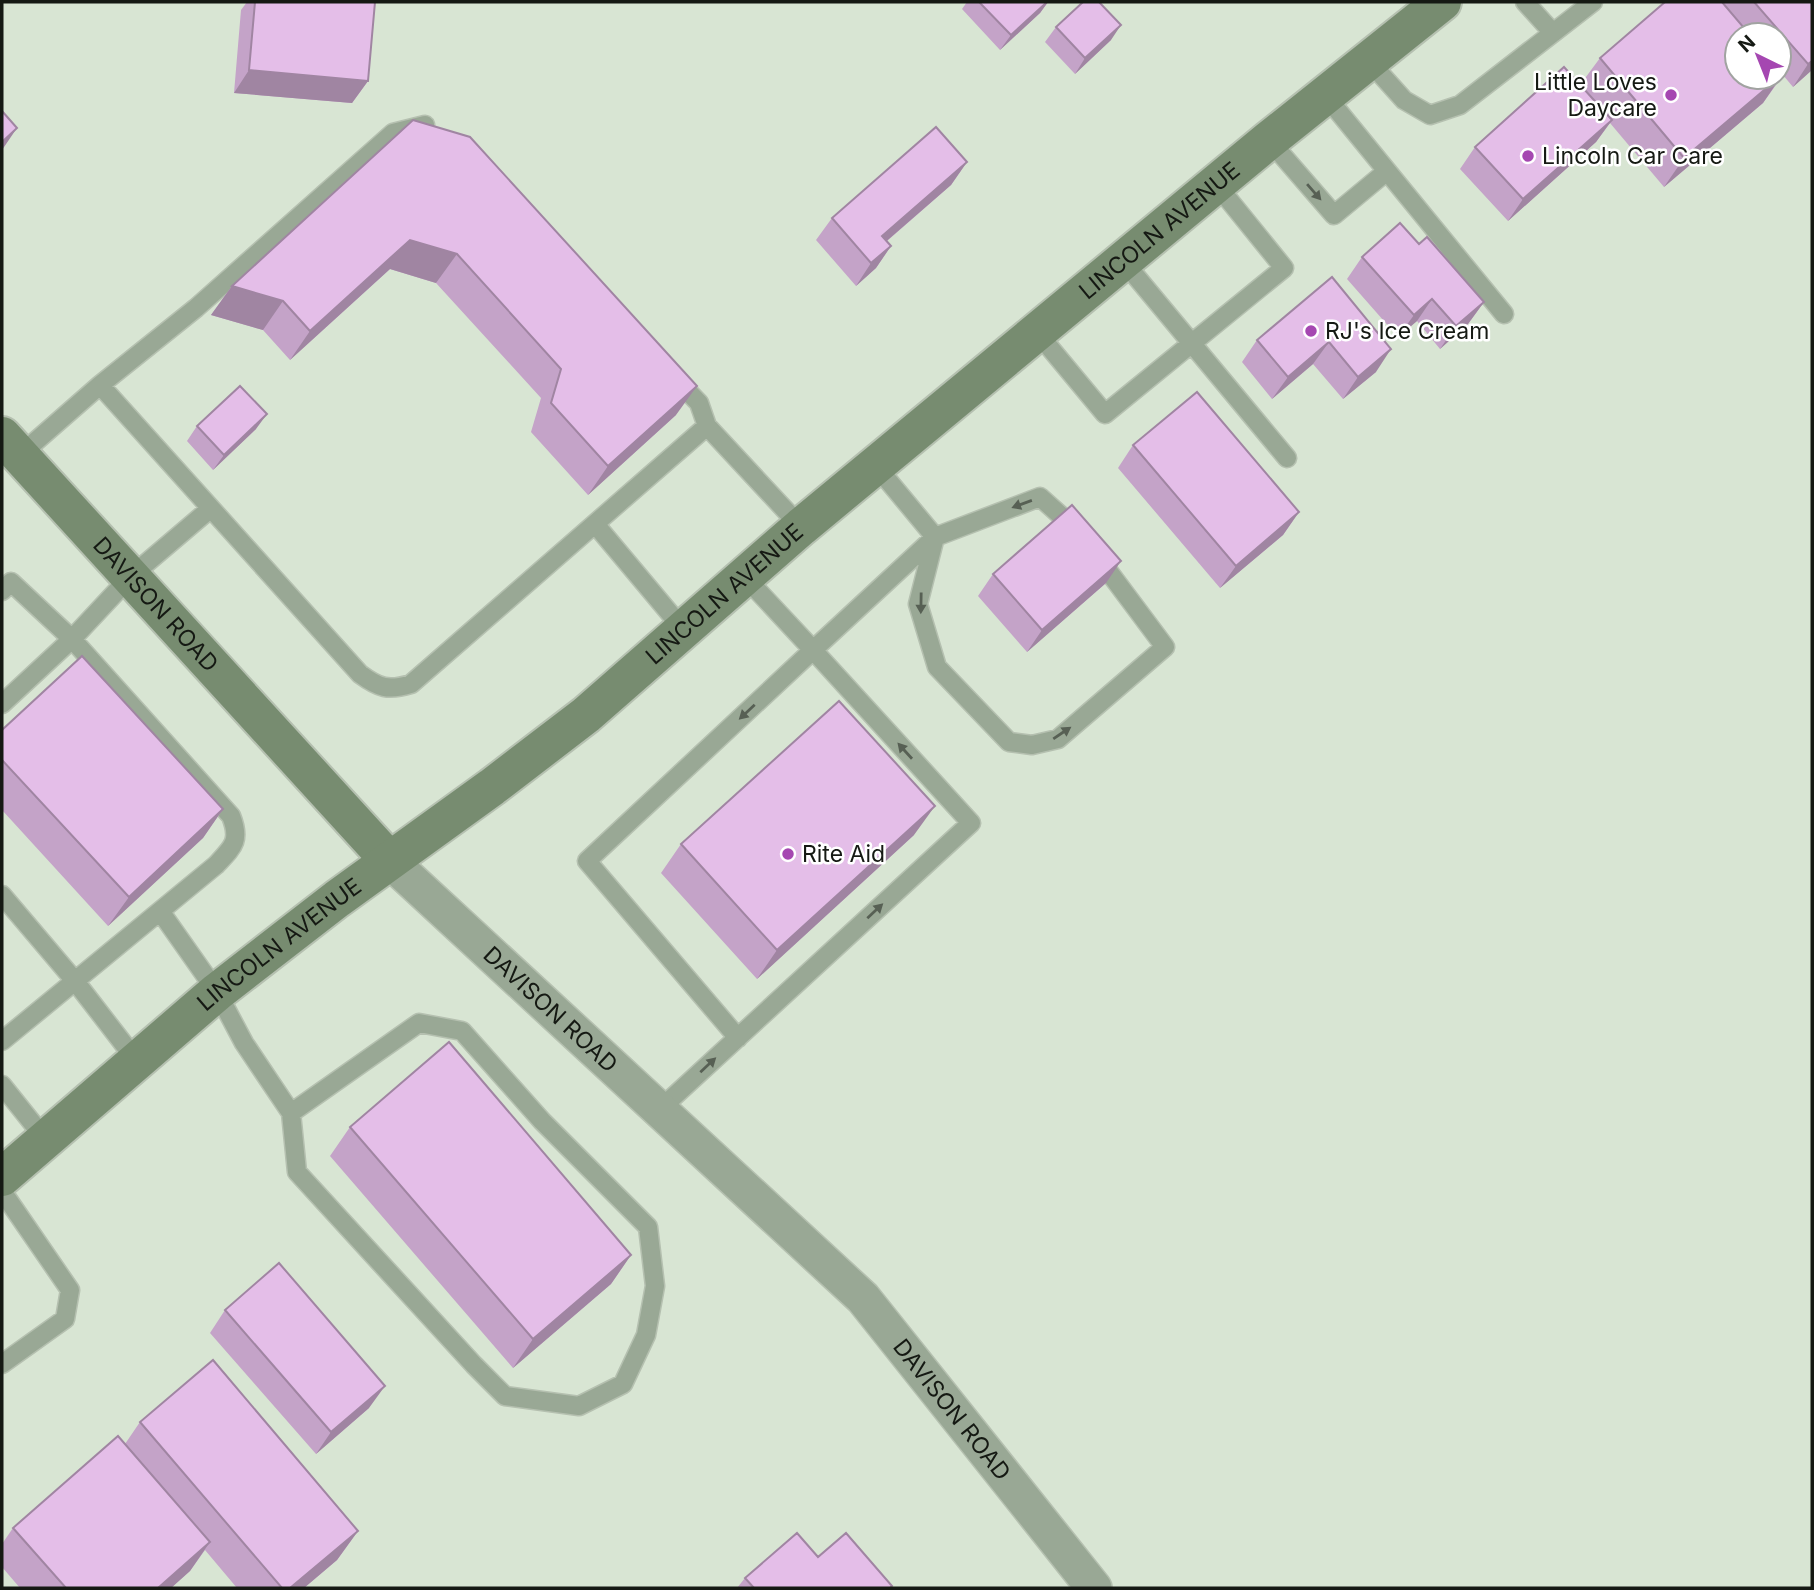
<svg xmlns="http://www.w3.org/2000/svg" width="1814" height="1590" viewBox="0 0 1814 1590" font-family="Inter,sans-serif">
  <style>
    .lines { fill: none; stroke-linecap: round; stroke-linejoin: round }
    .lane-casing { stroke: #b5c0b0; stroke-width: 21 }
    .street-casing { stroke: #b5c0b0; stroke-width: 38 }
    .secondary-casing { stroke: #b5c0b0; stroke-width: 42 }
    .lane { stroke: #99a895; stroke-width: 18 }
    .street { stroke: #99a895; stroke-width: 35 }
    .secondary { stroke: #778c70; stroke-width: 38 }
    .wall { fill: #c4a3c8; fill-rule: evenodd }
    .shaded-wall { fill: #a085a2 }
    .building { fill: #e4bee8; stroke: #a085a2; stroke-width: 2 }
    .oneway { fill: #576054 }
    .poi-dot { fill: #a547b1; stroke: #fff; stroke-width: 2.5 }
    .labels { text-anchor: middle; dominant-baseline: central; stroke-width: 5; stroke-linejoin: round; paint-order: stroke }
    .poi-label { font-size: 23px; fill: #151913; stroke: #fff; text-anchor: start }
    .street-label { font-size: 23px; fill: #151913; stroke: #fff }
  </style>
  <rect width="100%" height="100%" fill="#d8e5d3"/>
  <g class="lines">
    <!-- lane casing -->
    <g class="lane-casing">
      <path id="lane" d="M1525 2 1553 33
        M1368 60 1404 100 1430 115 1460 105 1593 2
        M1269 140 1334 215 1387 171 1325 95
        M1387 171 1504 314
        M1124 262 1287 458
        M1036 331 1105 414 1284 268 1216 184
        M674 377 699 403 707 426
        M100 385 196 308 393 133 425 125
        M20 455 100 385 360 674C379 688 388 691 411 684L707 426 801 527
        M876 466 935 537
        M595 524 683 629
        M935 537 918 604 937 667 1009 742 1032 745 1058 739 1165 647 1097 556
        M744 576 813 650 935 537 1040 497 1078 531
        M2 591 11 582 72 639 2 704
        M2 895 75 981 136 1060
        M160 911 217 992 244 1043 291 1113 297 1172 474 1365 505 1396 579 1406 623 1384 646 1335 655 1286 648 1227 542 1121 462 1031 419 1023 291 1113
        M2 1041 216 865C233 847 241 841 231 816L72 639 130 577 210 509
        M2 1085 46 1140
        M658 1111 971 823 813 650 587 861 738 1038
        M2 1191 70 1290 65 1319 2 1364"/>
    </g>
    <!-- street casing -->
    <g class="street-casing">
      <g id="street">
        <path id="s1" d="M389 860 863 1298 1094 1588"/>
      </g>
    </g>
    <!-- secondary casing -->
    <g class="secondary-casing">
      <g id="secondary">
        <path id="s2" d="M2 436 389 860"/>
        <path id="s3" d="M2 1177 217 992 337 899 492 787 586 715 801 527 1269 140 1442 2"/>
      </g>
    </g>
    <!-- lane -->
    <use href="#lane" class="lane"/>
    <!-- street -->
    <use href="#street" class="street"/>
    <!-- secondary -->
    <use href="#secondary" class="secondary"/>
  </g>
  <!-- wall -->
  <path class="wall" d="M247 2H375L368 81 352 103 234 93 241 10Z
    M967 2H1048L1040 13 1000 50 962 9Z
    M1665 2H1812V70L1793 87 1783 75 1763 103 1664 187 1610 123 1596 142 1508 221 1460 169 1475 147 1580 85 1600 58ZM1737 35H1779V77Z
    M1056 27 1111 40 1075 74 1045 42Z
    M413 120 676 415 588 495 531 432 541 398 436 283 390 269 290 360 263 330 211 315 232 286Z
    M967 162 951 185 887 241 891 246 876 268 856 286 816 240 832 218Z
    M1419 244 1484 302 1468 324 1440 349 1417 321 1398 337 1347 279 1362 257Z
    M1332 277 1376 372 1343 399 1313 364 1272 399 1242 362 1257 340Z
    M197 426 256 429 213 470 187 441Z
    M1133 445 1299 512 1283 535 1220 588 1118 468Z
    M993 574 1106 583 1027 652 978 596Z
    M2 730 223 809 203 838 108 926 2 810Z
    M914 835 757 979 661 873 681 844Z
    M350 1127 631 1255 611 1284 513 1368 330 1156Z
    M225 1310 369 1408 316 1454 210 1333Z
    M140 1422 358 1531 337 1560 304 1588H237L205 1550 190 1571 171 1588H20L2 1567V1544L13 1528 125 1444Z
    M818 1557 892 1586 891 1588H737L745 1578Z"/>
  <!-- shaded-wall -->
  <path class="shaded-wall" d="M1047 2H1048L1040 13 1000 50 1011 35Z
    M1121 25 1111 40 1075 74 1085 58Z
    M1812 61V70L1793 87 1808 64Z
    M249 70 368 81 352 103 234 93Z
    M1783 74 1763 103 1664 187 1684 158Z
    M1612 120 1596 142 1508 221 1523 199Z
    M17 128 2 150V142Z
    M967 162 951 185 867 258 882 236Z
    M410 240 457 254 436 283 390 269 290 360 310 331Z
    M891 246 876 268 856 286 871 263Z
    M232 286 283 301 263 330 211 315Z
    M1432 299 1417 321 1398 337 1414 315Z
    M1484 302 1468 324 1440 349 1456 326Z
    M1329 342 1313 364 1272 399 1288 377Z
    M1391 349 1376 372 1343 399 1358 377Z
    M697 386 676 415 588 495 608 466Z
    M267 414 256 429 213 470 224 455Z
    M1299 512 1283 535 1220 588 1236 566Z
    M1121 561 1106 583 1027 652 1042 630Z
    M935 806 914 835 757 979 777 950Z
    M223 809 203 838 108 926 129 897Z
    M631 1255 611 1284 513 1368 533 1339Z
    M385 1386 369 1408 316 1454 331 1432Z
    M358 1531 337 1560 304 1588H290Z
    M210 1542 190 1571 171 1588H158Z"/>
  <!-- building -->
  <path class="building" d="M255 2H375L368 81 249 70Z
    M979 2H1047L1011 35Z
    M1083 2H1099L1121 25 1085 58 1056 27Z
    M1665 2H1722L1750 35H1737V77H1779V69L1783 74 1684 158 1600 58Z
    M1754 2H1812V61L1808 64Z
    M1564 67 1612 120 1523 199 1475 147Z
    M2 111 17 128 2 142Z
    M413 120 470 137 697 386 608 466 551 403 561 369 457 254 410 240 310 331 283 301 232 286Z
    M936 127 967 162 882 236 891 246 871 263 832 218Z
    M1400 223 1419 244 1427 237 1484 302 1456 326 1432 299 1414 315 1362 257Z
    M1332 277 1391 349 1358 377 1329 342 1288 377 1257 340Z
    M240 386 267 414 224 455 197 426Z
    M1197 392 1299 512 1236 566 1133 445Z
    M1072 505 1121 561 1042 630 993 574Z
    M82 656 223 809 129 897 2 760V730Z
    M839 701 935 806 777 950 681 844Z
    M449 1042 631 1255 533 1339 350 1127Z
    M279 1263 385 1386 331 1432 225 1310Z
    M213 1360 358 1531 290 1588H282L140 1422Z
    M118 1436 210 1542 158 1588H66L13 1528Z
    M797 1533 818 1557 846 1533 892 1586 890 1588H754L745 1578Z"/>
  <!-- one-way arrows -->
  <defs><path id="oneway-solid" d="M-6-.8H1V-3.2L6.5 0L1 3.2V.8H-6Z" transform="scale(1.75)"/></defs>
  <g class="oneway">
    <use href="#oneway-solid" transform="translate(1314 192) rotate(49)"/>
    <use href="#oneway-solid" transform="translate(1022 504) rotate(160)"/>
    <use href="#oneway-solid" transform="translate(921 603) rotate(91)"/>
    <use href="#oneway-solid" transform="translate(747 712) rotate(137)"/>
    <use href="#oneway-solid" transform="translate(1062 733) rotate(-34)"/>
    <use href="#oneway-solid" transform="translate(905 751) rotate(-132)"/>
    <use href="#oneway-solid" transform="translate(875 911) rotate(-43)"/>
    <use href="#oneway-solid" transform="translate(708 1065) rotate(-43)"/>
  </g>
  <!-- markers -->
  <g class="poi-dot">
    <circle cx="1671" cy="95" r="7"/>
    <circle cx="1528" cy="156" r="7"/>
    <circle cx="1311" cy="331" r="7"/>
    <circle cx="788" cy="854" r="7"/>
  </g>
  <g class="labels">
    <!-- poi labels -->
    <g class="poi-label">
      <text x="1657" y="82" text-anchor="end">Little Loves<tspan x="1657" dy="26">Daycare</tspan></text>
      <text x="1542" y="156">Lincoln Car Care</text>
      <text x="1325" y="331">RJ's Ice Cream</text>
      <text x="802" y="854">Rite Aid</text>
    </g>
    <!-- street labels -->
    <g class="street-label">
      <text stroke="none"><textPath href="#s3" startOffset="1496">LINCOLN AVENUE</textPath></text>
      <text stroke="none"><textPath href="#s3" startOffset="929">LINCOLN AVENUE</textPath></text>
      <text stroke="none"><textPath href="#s2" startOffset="228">DAVISON ROAD</textPath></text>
      <text stroke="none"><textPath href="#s3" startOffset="362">LINCOLN AVENUE</textPath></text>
      <text stroke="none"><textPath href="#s1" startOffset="220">DAVISON ROAD</textPath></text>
      <text stroke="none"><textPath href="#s1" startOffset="788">DAVISON ROAD</textPath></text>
    </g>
  </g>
  <!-- border -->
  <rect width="1814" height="1590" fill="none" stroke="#151913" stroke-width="7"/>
  <!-- north arrow -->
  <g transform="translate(1758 56) rotate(317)"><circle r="33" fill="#ffffff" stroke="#a1a3a1" stroke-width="2"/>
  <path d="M0-5L12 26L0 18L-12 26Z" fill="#a547b1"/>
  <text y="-10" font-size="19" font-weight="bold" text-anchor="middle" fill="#151913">N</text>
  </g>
</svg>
